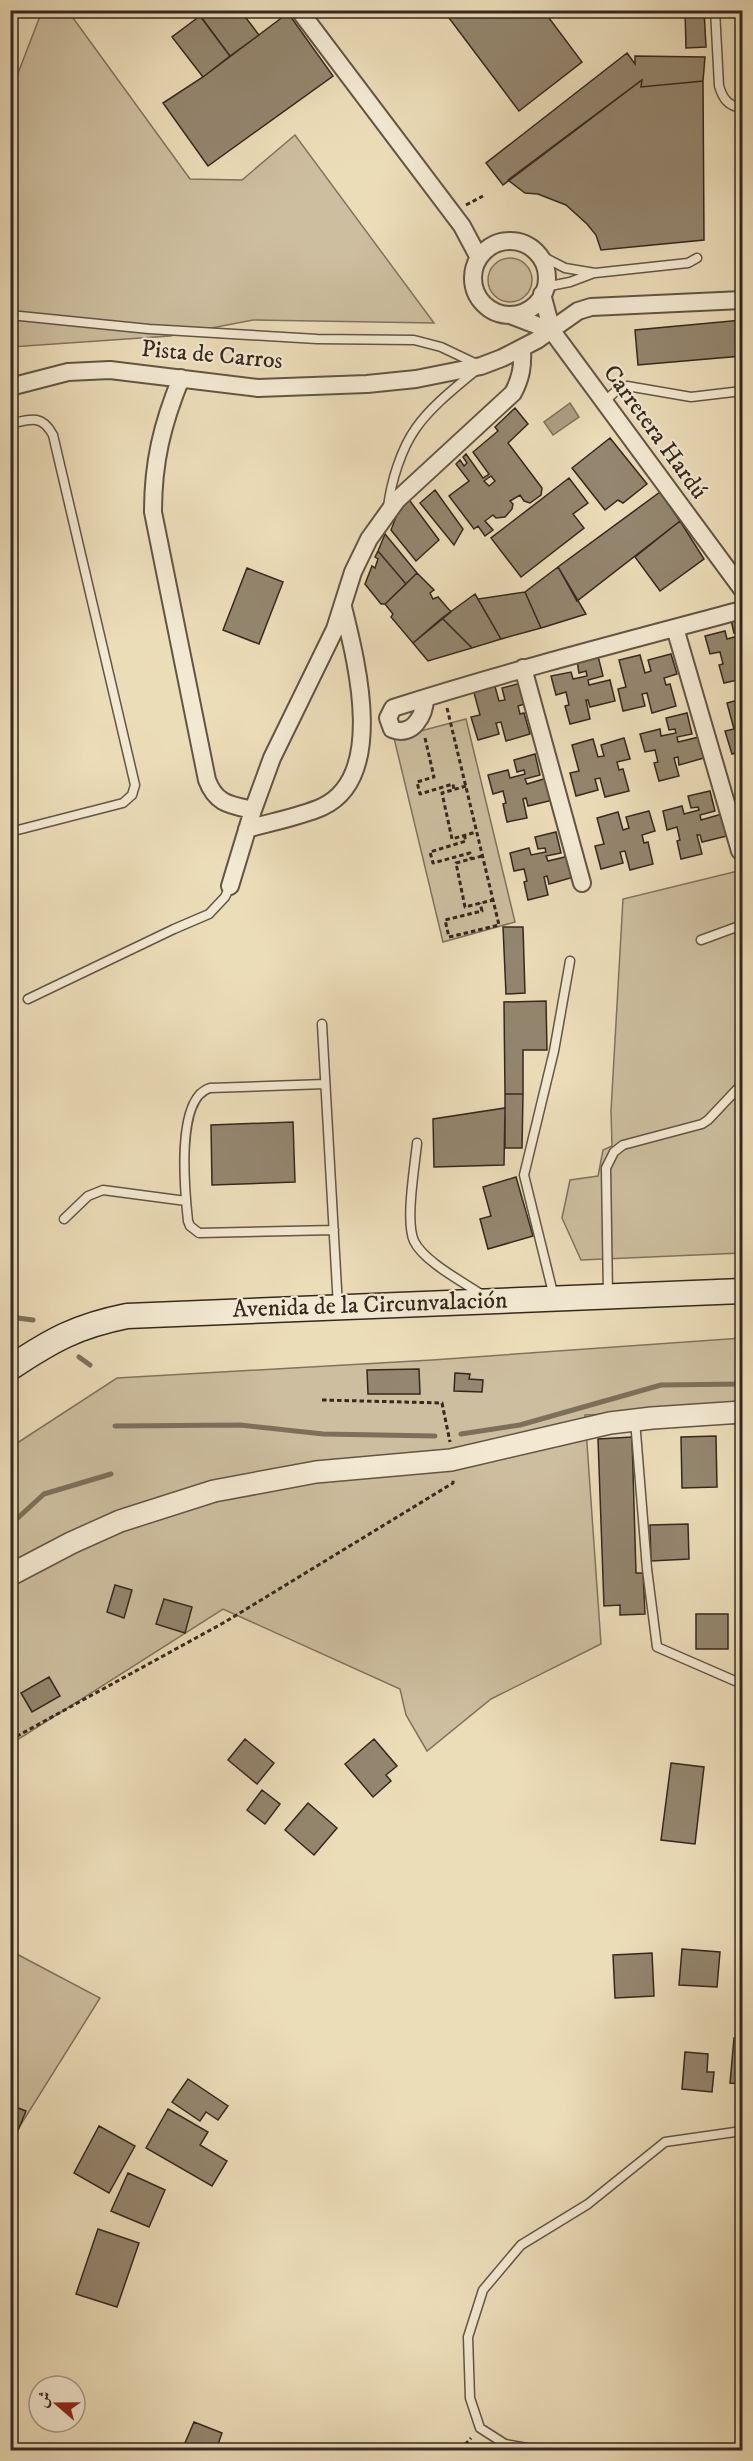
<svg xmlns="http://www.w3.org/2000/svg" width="753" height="2461" viewBox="0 0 753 2461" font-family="'IM FELL DW Pica',Amiri,serif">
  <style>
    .green { fill: #cdbe9f; stroke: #81735e; stroke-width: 1.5 }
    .water { fill: #ae9f84; stroke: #7e6f5b; stroke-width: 1.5 }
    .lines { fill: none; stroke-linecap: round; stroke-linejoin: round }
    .stream { stroke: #7e6f5b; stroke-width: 5 }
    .building { fill: #94866f; stroke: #35281e; stroke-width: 1.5; fill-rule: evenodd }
    .service-casing { stroke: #635545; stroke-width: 11 }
    .minor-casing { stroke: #635545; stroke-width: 20 }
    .tertiary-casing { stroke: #635545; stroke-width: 24 }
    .secondary-casing { stroke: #35281e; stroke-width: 27 }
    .path { stroke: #35281e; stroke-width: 3; stroke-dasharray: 4.5 3; stroke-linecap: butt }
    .service { stroke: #f3e9d2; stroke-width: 8 }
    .minor { stroke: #f3e9d2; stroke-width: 16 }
    .tertiary { stroke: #f3e9d2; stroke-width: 21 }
    .secondary { stroke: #f3e9d2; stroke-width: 24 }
    .labels { text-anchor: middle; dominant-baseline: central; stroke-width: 4.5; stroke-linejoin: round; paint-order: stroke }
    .street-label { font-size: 24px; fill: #35281e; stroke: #f3e9d2 }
  </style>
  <rect width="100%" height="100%" fill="#ecddb9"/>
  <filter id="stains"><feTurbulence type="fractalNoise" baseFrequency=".00333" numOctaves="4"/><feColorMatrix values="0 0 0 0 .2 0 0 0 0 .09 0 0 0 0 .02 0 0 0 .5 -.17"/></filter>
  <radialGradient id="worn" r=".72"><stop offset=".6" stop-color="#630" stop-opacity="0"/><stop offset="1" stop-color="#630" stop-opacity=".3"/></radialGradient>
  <!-- green -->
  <path class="green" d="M42 11H68L190 179 242 180 295 135 434 323 253 320 170 336 11 347 10 94Z
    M488 280a22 22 0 1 1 44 0a22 22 0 1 1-44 0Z
    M466 719 515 922 443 942 394 738Z
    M742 870V1253L581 1260 562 1218 570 1180 598 1176 603 1150 612 1146 611 1111 623 899Z
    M742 1338V1425L637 1413 585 1415 601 1644 491 1699 427 1751 406 1715 400 1689 223 1609 11 1744V1447L117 1378 432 1360Z
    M11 1951 100 1998 15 2134 11 2131Z"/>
  <!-- water -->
  <path class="water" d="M570 403 579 417 553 435 544 422Z"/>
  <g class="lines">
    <!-- stream -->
    <path class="stream" d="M10 27 17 10
      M10 1317 33 1320
      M79 1357 90 1365
      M115 1426 240 1425 323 1434 435 1436
      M461 1434 520 1425 661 1385 742 1384
      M10 1525 44 1494 111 1474"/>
  </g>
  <!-- building -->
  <path class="building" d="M196 10H240L259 35 230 56Z
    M443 10H543L582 62 519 111Z
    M685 10H704L706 47 686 48Z
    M288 13 333 76 208 166 163 103 203 77Z
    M200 16 230 56 203 77 172 37Z
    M627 53 635 64V56L705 57 703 81 641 87 642 80 503 185 486 163Z
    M642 80 641 87 703 81 704 240 601 250 596 235 587 224 566 205 538 194 525 193 508 180Z
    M742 320V356L638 365 635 330Z
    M515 408 528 424 508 443 542 488 541 495 530 503 524 501 520 495 510 501 513 504 512 509 505 517 496 518 493 515 485 521 493 530 485 536 478 526 474 529 449 496 469 481 456 464 460 460 464 466 467 463 463 457 466 454 483 478 489 474 473 452 498 431 495 427ZM491 476 495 481 489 486 484 481Z
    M610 438 647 484 623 503 618 500 605 510 572 468Z
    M569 478 588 503 573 514 584 528 521 577 491 538Z
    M435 490 463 529 454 545 420 503Z
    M660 492 680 521 577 601 558 567Z
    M407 497 439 540 416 561 391 530 399 509Z
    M680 521 704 559 660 591 635 557Z
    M385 534 417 573 406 584 378 551Z
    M378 551 406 584 385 604H381L365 584 372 566 375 568 378 559 375 557Z
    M558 567 586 614 541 628 525 592Z
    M247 568 283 582 259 644 223 630Z
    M417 573 434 590 430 593 433 599 438 597 451 612 413 643 391 617 393 614 385 604Z
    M525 592 541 628 501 639 478 599Z
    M475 594 501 639 472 648 442 618Z
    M442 618 472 648 428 661 413 643Z
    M742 618V659L740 660 742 679 724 683 719 665 723 664 720 652 710 654 705 636 725 631 727 639 742 635 741 631 734 633 731 620Z
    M671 654 677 674 664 678 666 685 670 684 676 706 652 713 647 693 642 694 645 706 623 711 618 689 626 687 619 660 640 655 645 673 651 671 648 660Z
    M598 656 603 676 588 680 589 685 610 680 615 701 590 707 588 700H586L590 719 570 724 565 706 569 705 566 692 556 695 551 676 571 672 573 679 587 676 586 671 579 673 577 661Z
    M525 682 531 702 518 706 520 714 524 713 530 734 506 741 501 722 496 723 499 734 478 740 471 717 480 715 473 689 494 683 499 701 505 700 502 688Z
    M742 699V751L732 754 725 731 734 729 727 703Z
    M687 713 692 734 677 737 678 742 699 737 704 758 679 765 678 757 674 758 679 776 659 781 654 763 658 762 655 750 645 752 640 734 660 729 661 736 676 733 675 729 669 730 666 718Z
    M624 738 630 759 617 762 619 770 623 769 629 791 605 797 600 778 595 779 598 790 576 796 570 773 579 771 572 745 593 739 598 757 604 756 601 745Z
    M535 754 540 775 525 779 527 784 547 778 553 800 528 806 526 798 523 799 527 818 507 822 503 804 506 803 503 791 493 794 488 775 508 770 510 778 525 774 524 770 517 772 514 760Z
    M710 791 715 811 700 815 701 820 722 814 727 836 702 842 700 835H697L702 854 681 859 677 841 680 840 677 827 667 830 663 811 682 806 684 814 699 810 698 807 691 808 688 796Z
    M649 811 655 831 642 835 644 843 648 842 653 864 630 870 625 851 620 852 623 863 601 869 595 846 604 844 597 818 618 812 623 830 629 828 626 817Z
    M556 832 561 853 546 856 548 861 569 856 574 877 549 884 547 876 544 877 548 895 528 900 524 882 527 881 524 869 514 871 510 853 529 848 531 855 546 852 545 848 538 849 535 837Z
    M503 927H523L525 993 506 994Z
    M546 1001 547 1050H523V1094H505L504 1002Z
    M505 1094H523L522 1148H505Z
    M505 1108 504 1165 434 1167 433 1119Z
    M293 1122 295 1182 212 1185 211 1125Z
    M516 1177 533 1236 488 1249 480 1219 491 1216 483 1187Z
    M419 1369 420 1394H368L367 1370Z
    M455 1373 470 1374 469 1379 483 1380 482 1392 454 1391Z
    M716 1436 717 1487 682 1488 681 1437Z
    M632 1437 636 1573H643L645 1614 620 1615V1605L604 1606 598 1439Z
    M688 1524 689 1559 651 1561 650 1525Z
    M115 1585 132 1590 124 1618 107 1612Z
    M164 1599 192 1607 185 1633 156 1624Z
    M696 1614H728V1649H696Z
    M49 1677 60 1696 32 1712 21 1693Z
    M245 1739 274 1763 257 1784 228 1760Z
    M374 1739 397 1766 386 1775 391 1781 373 1797 345 1764Z
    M671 1763 704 1767 695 1844 661 1840Z
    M262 1790 280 1804 265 1824 247 1810Z
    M308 1803 337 1828 314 1855 285 1830Z
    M682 1949 720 1952 717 1987 679 1985Z
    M652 1953 654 1996 615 1998 613 1955Z
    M734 2038 742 2039V2084L730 2083Z
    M685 2052 708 2054 707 2072H714L712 2092 682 2089Z
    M188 2079 228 2106 218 2120 206 2112 200 2121 172 2102Z
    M10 2105 26 2111 10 2150Z
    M168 2109 208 2132 200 2145 227 2161 212 2186 146 2148Z
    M99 2126 135 2146 109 2193 74 2173Z
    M128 2173 165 2190 149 2227 111 2211Z
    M98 2229 139 2243 117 2307 76 2294Z
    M194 2422 222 2433 216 2450H182Z"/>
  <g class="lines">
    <!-- service casing -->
    <g class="service-casing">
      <path id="service" d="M715 10 719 86C723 99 728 106 742 108
        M538 254 565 268 595 273 688 263 697 258
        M545 287 570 282 594 273
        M10 315 149 329 317 339 414 340 441 347 481 366C459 385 433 404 416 428 401 449 391 482 388 507
        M604 402 617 390 627 386 691 397 742 391
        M10 424C30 419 42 414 53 435L135 785 132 795 123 803 10 832
        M701 940 742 925
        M28 999 174 929 209 914 225 897 230 886
        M322 1024 338 1307
        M325 1084 210 1088C175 1098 185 1193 188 1221L190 1226 199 1233 334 1230
        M417 1143C415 1166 405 1221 414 1241 424 1262 465 1283 484 1296
        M64 1219 88 1196 103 1190 186 1201
        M608 1295 606 1168 614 1152 623 1145 702 1124 708 1120 742 1084
        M554 1297 524 1175 554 1051 570 961
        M635 1420 647 1569 657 1647 742 1684
        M581 2450 527 2448 505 2444 480 2428 470 2398 468 2337 483 2290 521 2245 588 2204 665 2142 742 2131"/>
    </g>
    <!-- minor casing -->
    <g class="minor-casing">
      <path id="minor" d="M299 10 462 226 479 258
        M473 278a37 37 0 1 1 74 0a37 37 0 1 1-74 0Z
        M542 294 552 331 742 589
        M510 315 552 331
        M181 378C162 425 153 462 153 512L207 780C216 804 230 805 253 810
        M10 387 68 372 110 370 258 388 367 384 416 379 481 366 502 358 537 340 578 311 591 307 742 300
        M675 628 740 851
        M523 668 582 883
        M425 698C425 714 413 738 392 729L388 718 393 708C509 671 626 641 742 610
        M247 829C271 822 299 817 322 807 387 777 356 660 343 607
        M230 886 253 810 272 758 335 629 353 572 369 539 397 500 513 393C521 378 523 366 522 349"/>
    </g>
    <!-- tertiary casing -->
    <g class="tertiary-casing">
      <path id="tertiary" d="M10 1575 71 1543 120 1521 214 1491 316 1472 451 1460 610 1423 652 1418 742 1412"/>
    </g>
    <!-- secondary casing -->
    <g class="secondary-casing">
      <path id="secondary" d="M10 1368C52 1340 77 1326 127 1316L742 1291"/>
    </g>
    <!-- path -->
    <path class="path" d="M466 205 483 196
      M447 708 499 925 449 937 445 920 482 911 480 903
      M425 738 434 777 417 782 420 794 453 784 454 790
      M466 786 442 793 452 839 476 832
      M464 835 466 841 430 852 433 863 470 853 471 859
      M482 856 456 863 465 907 493 900
      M322 1400 442 1403 450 1442
      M10 1740 225 1622 453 1483V1478
      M460 2450 471 2438"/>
    <!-- service -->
    <use href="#service" class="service"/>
    <!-- minor -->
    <use href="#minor" class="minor"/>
    <!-- tertiary -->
    <use href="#tertiary" class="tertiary"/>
    <!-- secondary -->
    <use href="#secondary" class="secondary"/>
  </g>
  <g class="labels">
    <!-- street labels -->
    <g class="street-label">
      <text transform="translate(212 355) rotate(5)">Pista de Carros</text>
      <text transform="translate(655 432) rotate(54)">Carretera Hardú</text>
      <text transform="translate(370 1305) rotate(-2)">Avenida de la Circunvalación</text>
    </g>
  </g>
  <!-- margin -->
  <rect width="753" height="2461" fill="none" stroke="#ecddb9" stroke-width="36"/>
  <rect x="12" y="12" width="729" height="2437" fill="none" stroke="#35281e" stroke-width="3"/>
  <rect x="18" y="18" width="717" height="2425" fill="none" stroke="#35281e" stroke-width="1.5"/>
  <!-- north arrow -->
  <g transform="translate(57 2404) rotate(290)"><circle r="28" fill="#f3e9d2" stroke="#a79c8a" stroke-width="1.5"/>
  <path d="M0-4.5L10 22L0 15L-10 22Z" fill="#8f2418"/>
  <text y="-9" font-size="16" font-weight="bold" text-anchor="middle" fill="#35281e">ش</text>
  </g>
  <rect width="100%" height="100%" filter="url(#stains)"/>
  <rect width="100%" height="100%" fill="url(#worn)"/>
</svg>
